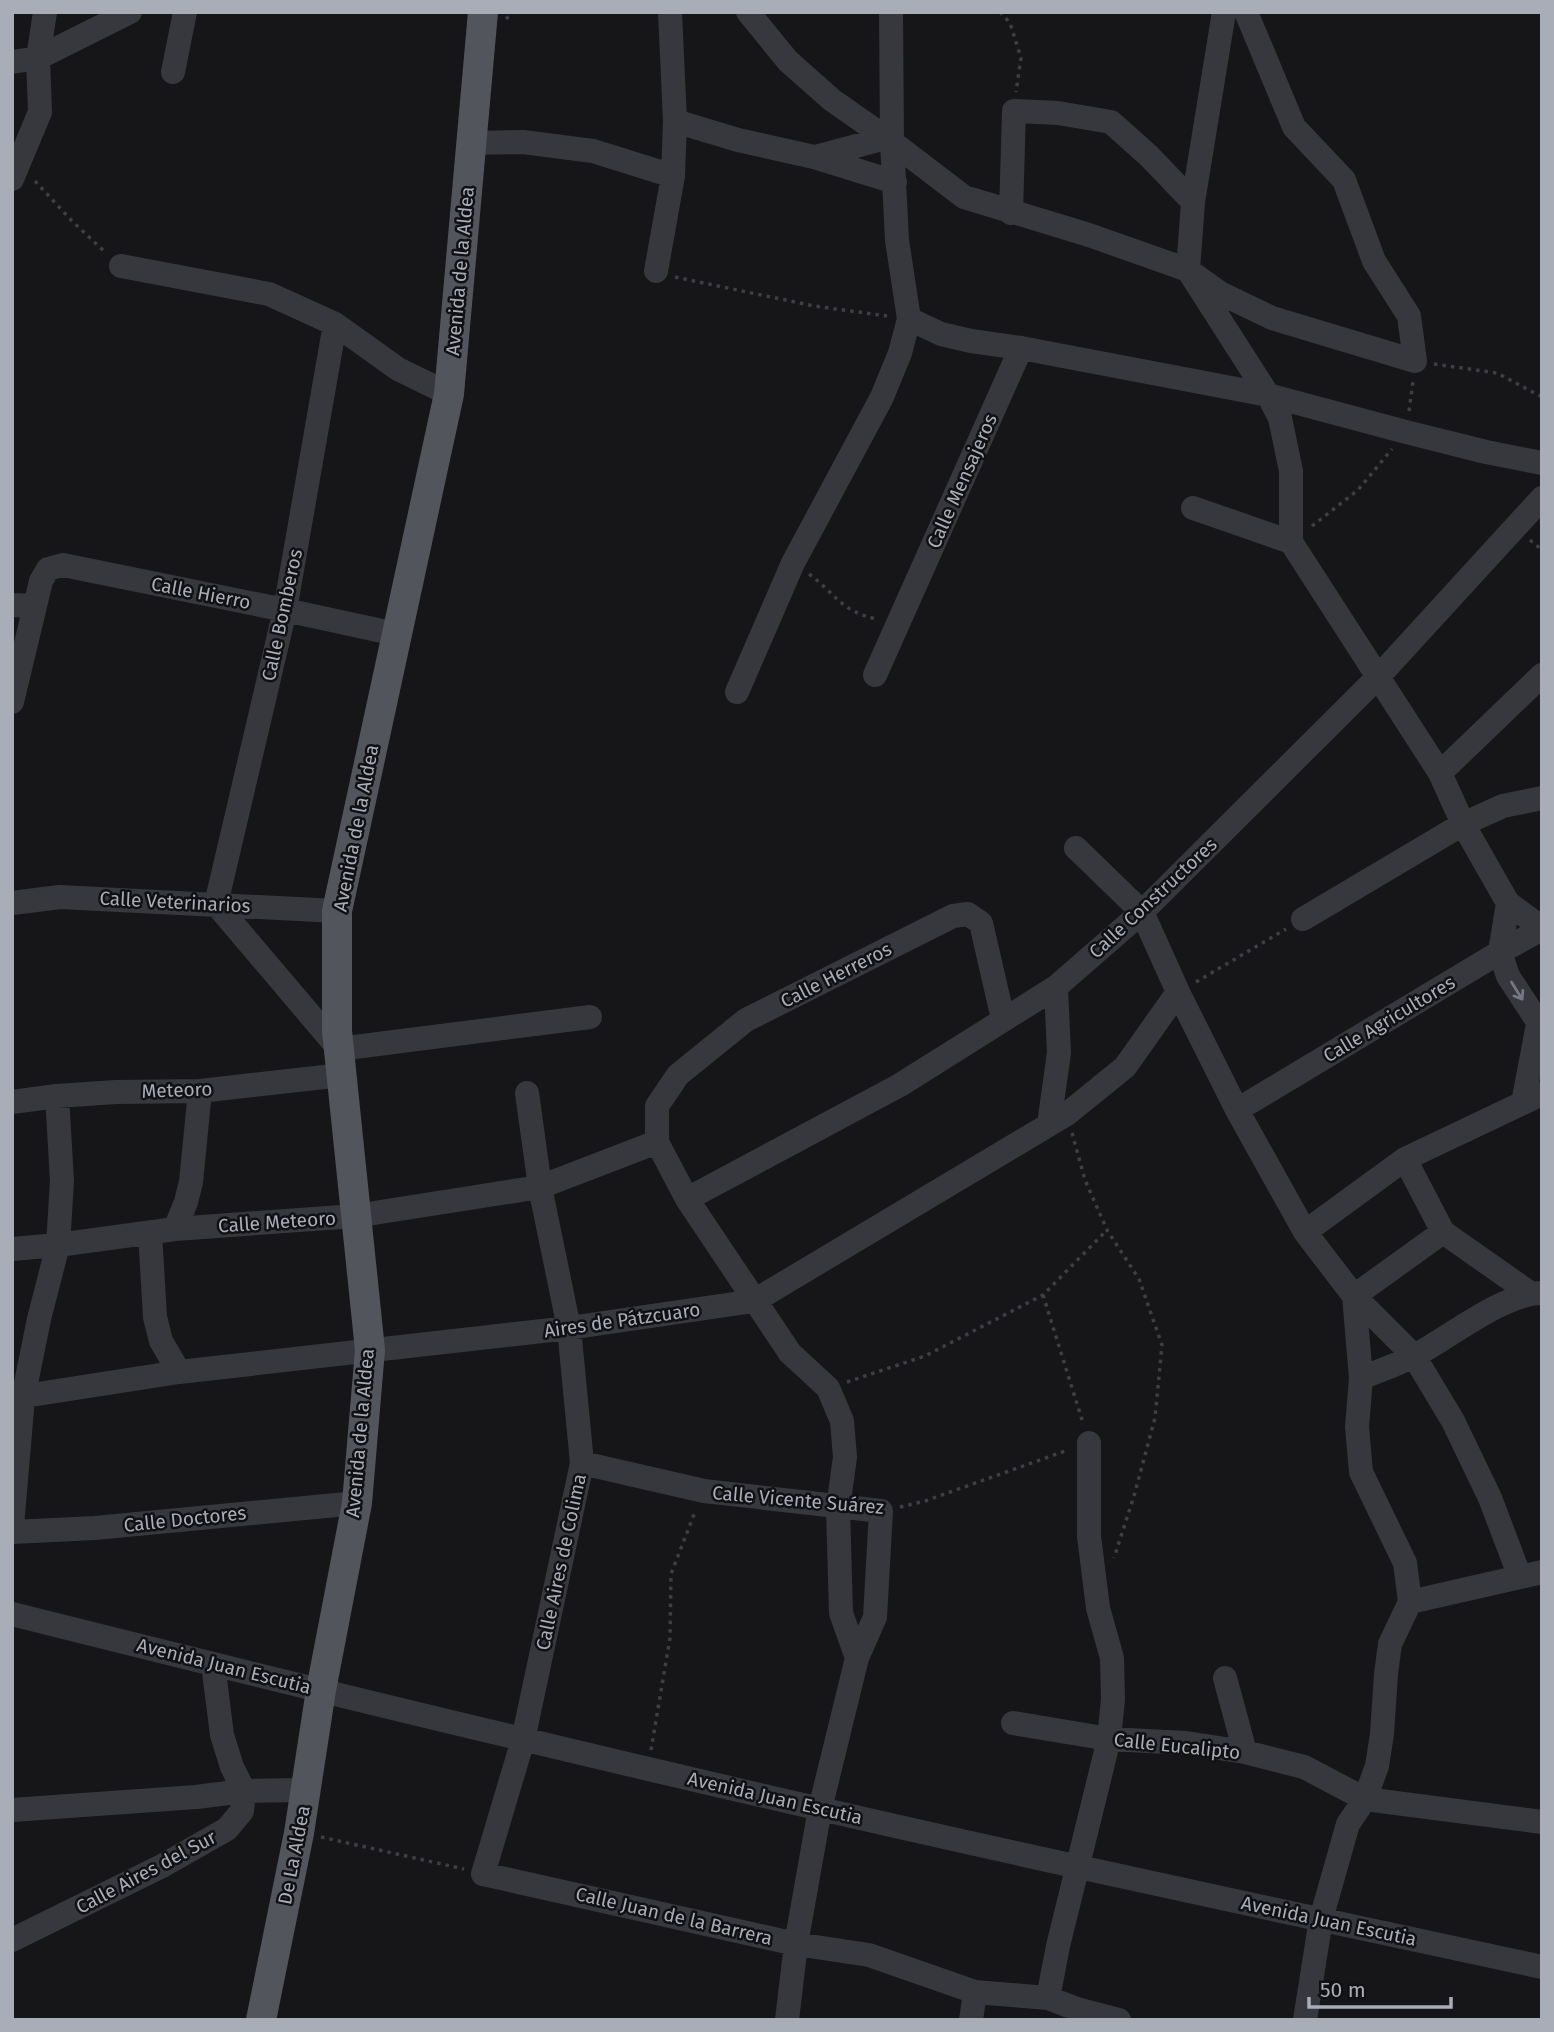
<svg xmlns="http://www.w3.org/2000/svg" width="1554" height="2032" viewBox="0 0 1554 2032" font-family="'Fira Sans',sans-serif">
  <style>
    .lines { fill: none; stroke-linecap: round; stroke-linejoin: round }
    .path { stroke: #3d3f44; stroke-width: 3.5; stroke-dasharray: 3.5 5; stroke-linecap: butt }
    .minor { stroke: #37383d; stroke-width: 24 }
    .major { stroke: #53555c; stroke-width: 30 }
    .oneway { stroke: #757881 }
    .labels { text-anchor: middle; dominant-baseline: central; stroke-width: 5; stroke-linejoin: round; paint-order: stroke }
    .street-label { font-size: 19px; fill: #a8adb8; stroke: #111113 }
  </style>
  <rect width="100%" height="100%" fill="#161618"/>
  <g class="lines">
    <!-- path -->
    <path class="path" d="M1000 12 1010 23 1021 58 1016 92
      M506 19 513 12
      M35 181 72 221 106 253
      M675 277 814 306 887 316
      M1434 364 1497 373 1542 397
      M1409 411 1413 381
      M1312 526 1358 490 1392 449
      M1530 540 1542 550
      M809 574C835 593 841 612 877 619
      M1196 982 1286 929
      M1072 1133 1085 1180 1107 1230 1139 1279 1162 1345 1155 1418 1134 1496 1114 1558
      M1043 1295 1083 1423
      M847 1382 925 1356 1043 1295 1107 1230
      M900 1507 925 1501 1068 1450
      M651 1750 670 1638 671 1574 695 1512
      M321 1837 464 1869"/>
    <!-- minor -->
    <path class="minor" d="M748 12 788 61 832 100 892 142 964 197 1089 235 1188 270 1220 293 1272 318 1415 361 1409 316 1374 261 1344 180 1294 127 1246 12
      M1224 12 1193 202 1188 270 1268 395 1280 418 1291 471V542L1440 773 1463 824 1508 903 1542 928
      M12 62 38 58 130 12
      M173 72 185 12
      M675 121 738 140 814 157 895 182
      M471 143 523 142 593 151 673 176
      M815 157 886 138
      M12 179 40 112 38 58 45 12
      M1011 213 1014 111 1058 113 1111 122 1149 156 1193 202
      M121 266 269 294 335 324 398 369 449 394
      M656 271 673 176 675 121 670 12
      M909 319 941 334 971 341 1021 348 1268 395 1406 432 1486 452 1542 463
      M335 324 285 610 216 904 339 1049 590 1017
      M1193 508 1291 542
      M12 605 35 606
      M875 675 1021 348
      M737 692 793 563 882 397 900 353 909 319 897 240 892 142 891 12
      M12 702 41 581 48 569 63 565 285 610 396 634
      M1440 773 1542 675
      M1076 848 1142 912 1178 992 1237 1110 1305 1232 1354 1296 1361 1378 1357 1427 1361 1472 1405 1563 1410 1602
      M12 903 60 897 337 911
      M1508 903 1500 952 1508 976 1542 1028
      M1303 919 1463 824 1503 806 1542 798
      M527 1093 540 1187 569 1328 582 1463 523 1740 483 1874 796 1944 869 1955 975 1992 1048 1998 1077 2009 1119 2020
      M12 1102 57 1096 116 1092 200 1091 342 1075
      M1523 1103 1538 1024
      M1237 1110 1500 952 1542 929
      M1049 1124 1059 1053 1056 987
      M1405 1159 1443 1232 1530 1293
      M687 1199 900 1085 1056 987 1142 912 1379 676 1542 498
      M175 1229 186 1202 191 1182 200 1091
      M1305 1232 1405 1159 1542 1094
      M1443 1232 1354 1296 1414 1356 1453 1421 1490 1498 1520 1577
      M150 1233 155 1317 161 1341 179 1372
      M12 1249 58 1245 175 1229 355 1216 540 1187 657 1142
      M1361 1378C1379 1371 1399 1364 1416 1355 1450 1337 1504 1293 1542 1293
      M12 1398 179 1372 569 1328 754 1301 1067 1114 1125 1067 1178 992
      M582 1463 704 1491 881 1511 875 1617 857 1658 820 1809 796 1944 787 2020
      M12 1526 23 1398 39 1319 58 1245 62 1181 57 1096
      M12 1532 95 1528 357 1503
      M1410 1602 1542 1572
      M12 1614C367 1703 722 1789 1079 1867 1233 1901 1388 1934 1542 1967
      M857 1658 841 1613 838 1508 845 1457 842 1421 828 1388 790 1353 687 1199 657 1142V1106L678 1075 746 1020 953 916 968 914 981 923 1003 1019
      M213 1664 222 1735 232 1767 244 1791
      M1225 1678 1245 1752
      M1013 1723 1109 1739 1186 1743 1245 1752 1304 1767 1365 1799 1542 1822
      M12 1810 196 1797 244 1791 306 1790
      M12 1940 162 1866 227 1829 242 1811 244 1791
      M1048 1998 1058 1946 1109 1739 1113 1699 1112 1658 1098 1608 1089 1536V1443
      M971 2020 975 1992
      M1305 2020 1321 1919 1348 1824 1365 1799 1377 1766 1382 1734 1386 1674 1390 1644 1410 1602"/>
    <!-- major -->
    <path class="major" d="M261 2020 299 1833 321 1690 357 1503 370 1350 337 1031V911L449 394 483 12"/>
  </g>
  <!-- one-way arrows -->
  <defs><path id="oneway-shaft" d="M-6 0H5M1.5-3L5.5 0L1.5 3" fill="none" stroke-width="1.6" stroke-linecap="round" stroke-linejoin="round" transform="scale(1.75)"/></defs>
  <use class="oneway" href="#oneway-shaft" transform="translate(1517 991) rotate(58)"/>
  <g class="labels">
    <!-- street labels -->
    <g class="street-label">
      <text transform="translate(460 271) rotate(-85)">Avenida de la Aldea</text>
      <text transform="translate(962 481) rotate(-66)">Calle Mensajeros</text>
      <text transform="translate(201 593) rotate(11)">Calle Hierro</text>
      <text transform="translate(282 615) rotate(-78)">Calle Bomberos</text>
      <text transform="translate(356 828) rotate(-79)">Avenida de la Aldea</text>
      <text transform="translate(1153 898) rotate(-43)">Calle Constructores</text>
      <text transform="translate(175 902) rotate(3)">Calle Veterinarios</text>
      <text transform="translate(836 975) rotate(-27)">Calle Herreros</text>
      <text transform="translate(1389 1019) rotate(-31)">Calle Agricultores</text>
      <text transform="translate(177 1090) rotate(-2)">Meteoro</text>
      <text transform="translate(277 1222) rotate(-4)">Calle Meteoro</text>
      <text transform="translate(622 1320) rotate(-8)">Aires de Pátzcuaro</text>
      <text transform="translate(360 1433) rotate(-85)">Avenida de la Aldea</text>
      <text transform="translate(798 1500) rotate(5)">Calle Vicente Suárez</text>
      <text transform="translate(185 1519) rotate(-6)">Calle Doctores</text>
      <text transform="translate(561 1562) rotate(-78)">Calle Aires de Colima</text>
      <text transform="translate(224 1666) rotate(14)">Avenida Juan Escutia</text>
      <text transform="translate(1177 1746) rotate(6)">Calle Eucalipto</text>
      <text transform="translate(775 1798) rotate(13)">Avenida Juan Escutia</text>
      <text transform="translate(294 1855) rotate(-79)">De La Aldea</text>
      <text transform="translate(146 1872) rotate(-28)">Calle Aires del Sur</text>
      <text transform="translate(674 1916) rotate(13)">Calle Juan de la Barrera</text>
      <text transform="translate(1329 1921) rotate(12)">Avenida Juan Escutia</text>
    </g>
  </g>
  <!-- border -->
  <rect width="1554" height="2032" fill="none" stroke="#a8adb8" stroke-width="28"/>
  <!-- scale -->
  <path d="M1309 1997v10h142v-10" fill="none" stroke="#a8adb8" stroke-width="3.5"/>
  <text x="1320" y="1997" font-size="21" fill="#a8adb8" stroke="#111113" stroke-width="5" paint-order="stroke">50 m</text>
</svg>
